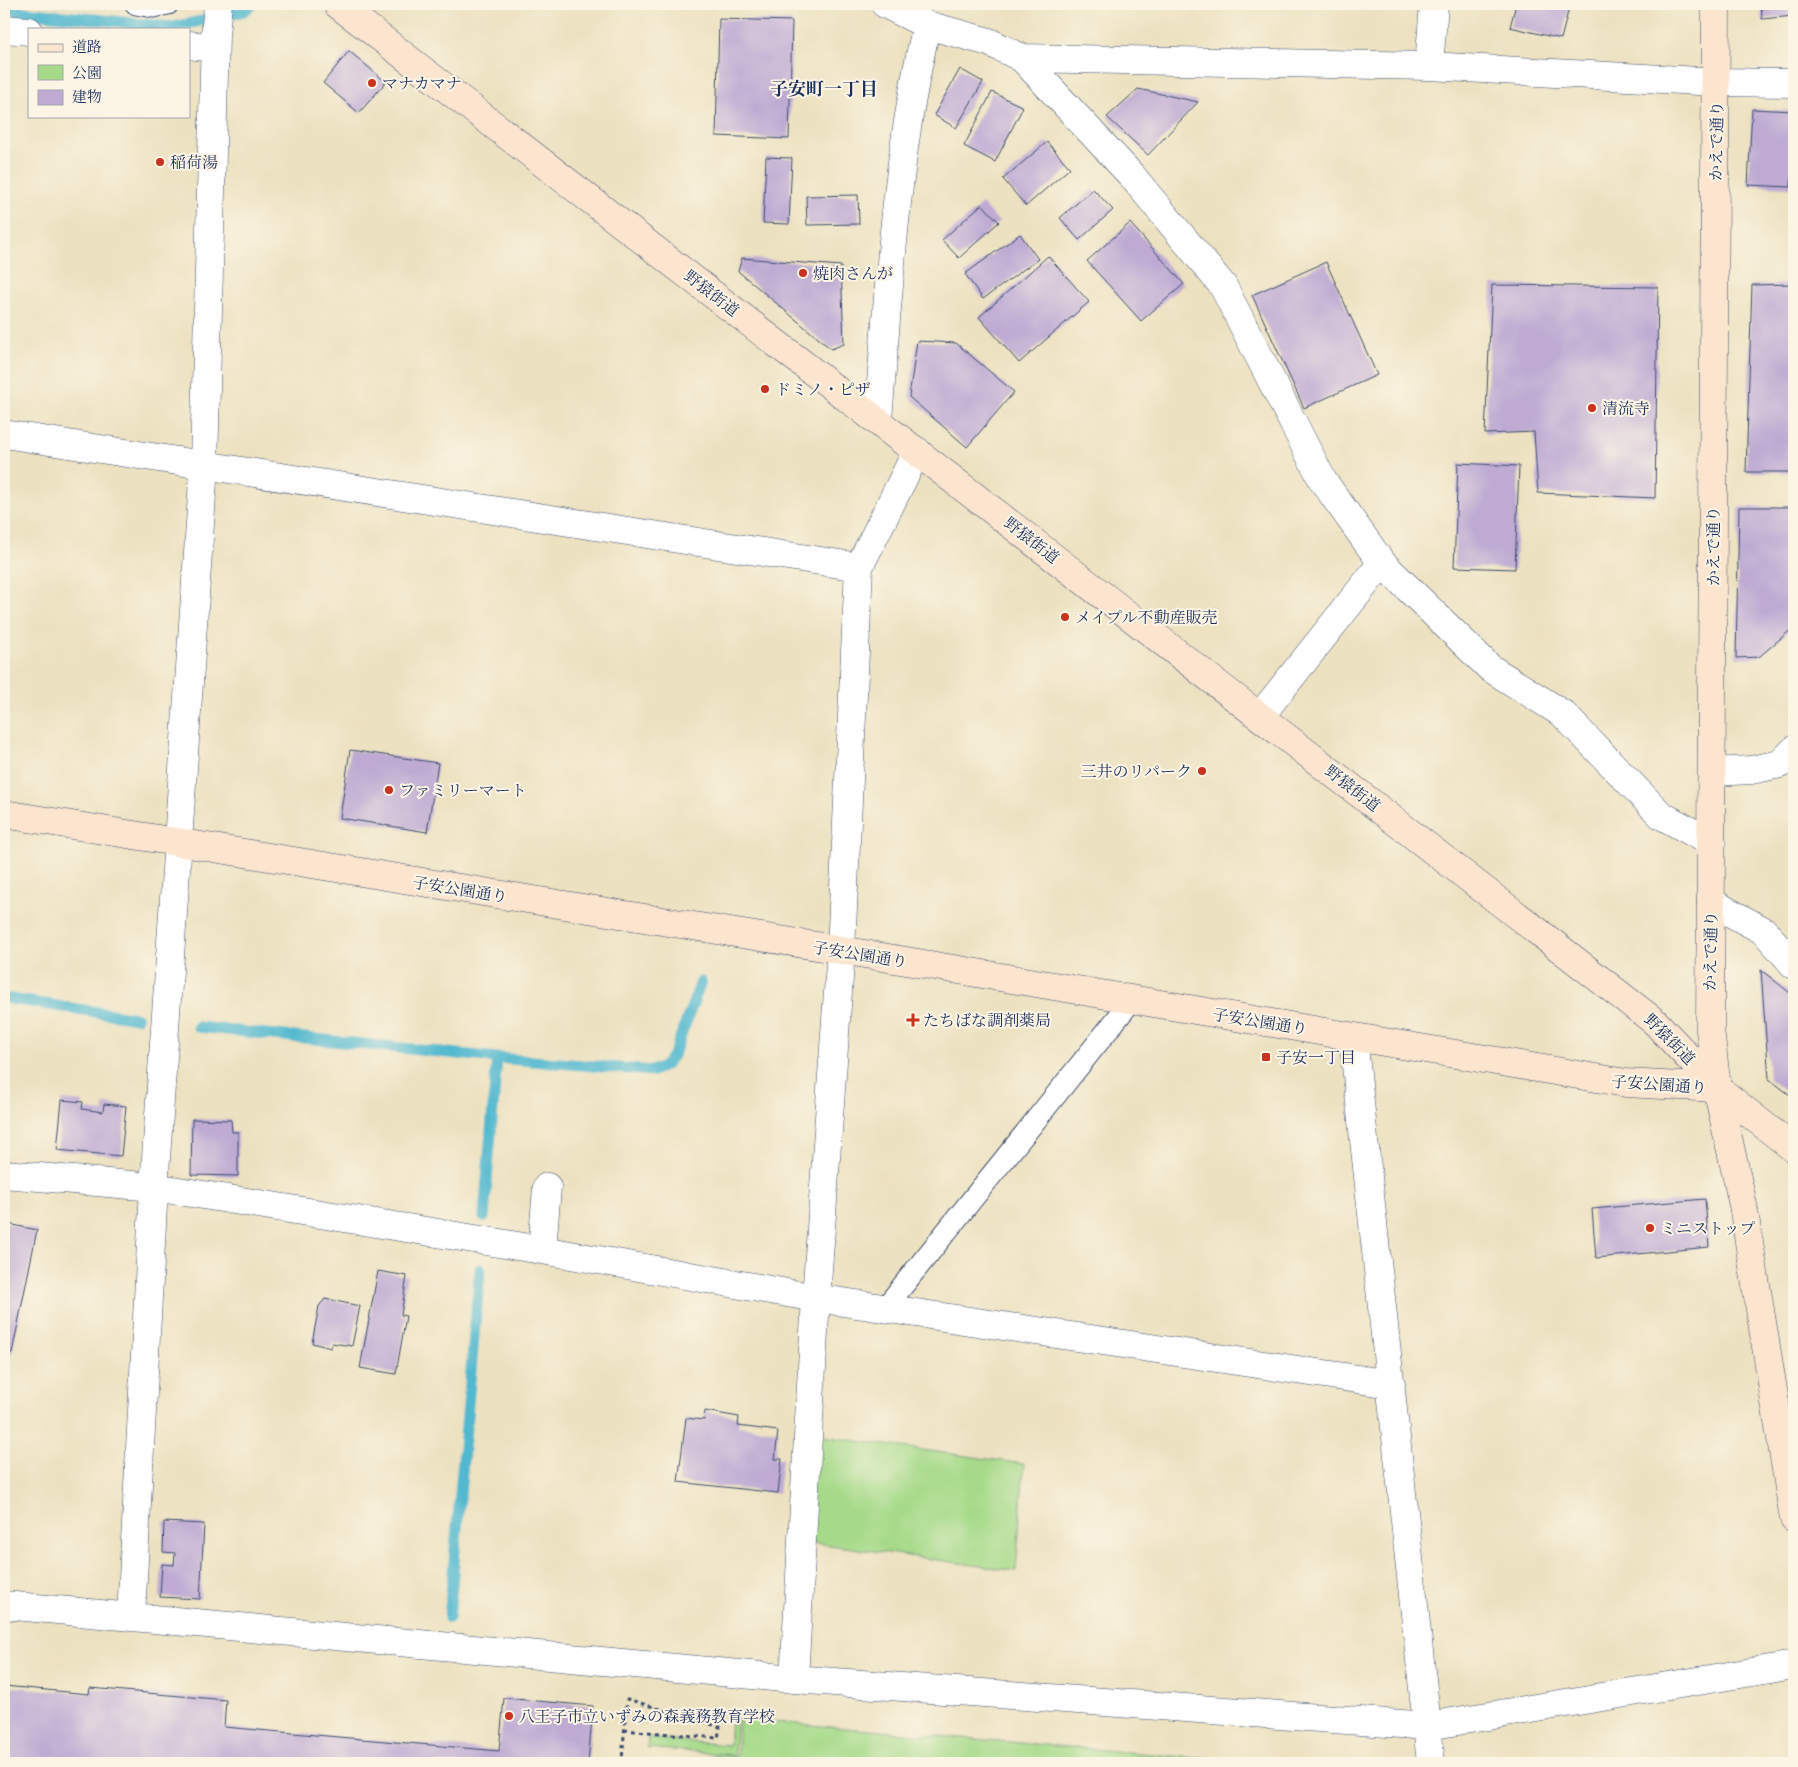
<svg xmlns="http://www.w3.org/2000/svg" width="1798" height="1767" viewBox="0 0 1798 1767" font-family="'Libre Caslon Text','Noto Serif JP',serif">
  <style>
    .green { fill: #a6da89; stroke: #608474 }
    .lines { fill: none; stroke-linecap: round; stroke-linejoin: round }
    .stream { stroke: #51b8cf; stroke-width: 11 }
    .building { fill: #beaad3 }
    .lane-casing { stroke: #3a4a6d; stroke-width: 23 }
    .street-casing { stroke: #3a4a6d; stroke-width: 29 }
    .secondary-casing { stroke: #3a4a6d; stroke-width: 29 }
    .path { stroke: #3a4a6d; stroke-width: 3; stroke-dasharray: 4 4; stroke-linecap: butt }
    .lane { stroke: #fff; stroke-width: 21 }
    .street { stroke: #fff; stroke-width: 28 }
    .secondary { stroke: #fbe5cf; stroke-width: 28 }
    .poi-dot { fill: #c8321e; stroke: #fcf5e5; stroke-width: 2 }
    .labels { text-anchor: middle; dominant-baseline: central; stroke-width: 4; stroke-linejoin: round; paint-order: stroke }
    .poi-label { font-size: 16px; fill: #1b2f5e; stroke: #fcf5e5; text-anchor: start }
    .street-label { font-size: 16px; fill: #1b2f5e; stroke: #fcf5e5 }
    .neighbourhood-label { font-size: 18px; font-weight: bold; fill: #1b2f5e; stroke: #fcf5e5 }
  </style>
  <rect width="100%" height="100%" fill="#fcf5e5"/>
  <filter id="ink" filterUnits="userSpaceOnUse"><feTurbulence type="fractalNoise" baseFrequency=".02" numOctaves="2"/><feDisplacementMap in="SourceGraphic" scale="10" xChannelSelector="R" yChannelSelector="G"/><feConvolveMatrix kernelMatrix="1 2 1 2 8 2 1 2 1" color-interpolation-filters="sRGB"/></filter>
  <filter id="wash" filterUnits="userSpaceOnUse"><feTurbulence type="fractalNoise" baseFrequency=".0096" numOctaves="4" result="noise"/><feDisplacementMap in="SourceGraphic" scale="20" xChannelSelector="R" yChannelSelector="G"/><feGaussianBlur stdDeviation="1.12" result="paint"/><feColorMatrix in="noise" values="0 0 0 0 0 0 0 0 0 0 0 0 0 0 0 0 0 1.4 0 .05"/><feComposite in="paint" operator="in"/></filter>
  <g filter="url(#wash)">
    <rect width="100%" height="100%" fill="#ece1c0"/>
    <!-- green -->
    <path class="green" d="M808 1434 1024 1464 1016 1571 802 1541Z
      M731 1718H737L734 1755 647 1748 648 1738 729 1745Z
      M739 1719 1257 1763H714V1755L737 1756Z"/>
    <g class="lines">
      <!-- stream -->
      <path class="stream" d="M4 10 173 27 242 12 253 4
        M4 998 137 1018
        M198 1027 497 1058 653 1071 666 1065 674 1054 701 982
        M484 1217 497 1058
        M449 1618 480 1269"/>
    </g>
    <g id="blocks">
      <!-- building -->
      <path class="building" d="M1516 4H1570L1561 39 1510 27Z
        M1761 4H1794V16L1762 19Z
        M719 19 792 21 789 139 716 136Z
        M349 51 386 82 359 113 323 83Z
        M960 69 983 82 956 128 934 115Z
        M1138 89 1198 102 1148 155 1107 117Z
        M992 92 1023 107 995 162 964 146Z
        M1752 109 1794 111 1791 187 1748 185Z
        M1047 142 1070 168 1026 206 1003 179Z
        M766 157 792 158 789 224 763 223Z
        M1093 189 1113 210 1079 240 1060 218Z
        M858 195 859 224 807 225 806 196Z
        M982 204 999 222 959 258 942 240Z
        M1130 223 1184 284 1141 321 1087 261Z
        M1020 234 1038 259 983 299 965 274Z
        M1048 256 1089 302 1019 363 979 317Z
        M742 258 841 266 844 344 831 349 738 271Z
        M1326 262 1377 375 1304 408 1252 295Z
        M1794 284V472H1746L1752 285Z
        M1492 285 1658 287 1655 498 1538 493 1534 432 1485 434Z
        M917 341 956 343 1014 392 967 447 909 397Z
        M1458 463 1519 466 1515 569 1454 567Z
        M1739 507H1794V627L1759 657 1736 658Z
        M350 750 438 763 427 832 340 818Z
        M1761 970 1794 996V1098L1769 1079Z
        M62 1100 83 1102 82 1109 103 1112 104 1104 126 1106 121 1156 57 1150Z
        M192 1119 231 1120 232 1132H238V1176L191 1175Z
        M1705 1199 1709 1247 1596 1258 1592 1209Z
        M4 1223 37 1230 12 1353 4 1352Z
        M378 1271 407 1276 401 1315 406 1316 396 1374 360 1368Z
        M325 1299 360 1306 352 1346 332 1343 331 1348 312 1343 319 1306Z
        M705 1411 739 1417 738 1426 778 1431 775 1459H782L778 1493 678 1482 686 1418 704 1420Z
        M164 1522 204 1524 200 1599 160 1597 162 1564 174 1565 175 1553 163 1552Z
        M4 1686 89 1694 90 1688 226 1700 224 1727 499 1751 504 1698 593 1706 588 1763H4Z"/>
    </g>
  </g>
  <g filter="url(#ink)">
    <use href="#blocks" fill-opacity="0" stroke="#3a4a6d" stroke-width="1"/>
    <g class="lines">
      <!-- lane casing -->
      <g class="lane-casing">
        <path id="lane" d="M136 4 153 7 168 4
          M885 1308 1132 1000"/>
      </g>
      <!-- street casing -->
      <g class="street-casing">
        <path id="street" d="M885 4 927 25 989 42 1022 58 1429 66 1717 82 1794 83
          M4 29 29 31
          M189 45 214 48
          M1022 58 1132 176 1223 286 1323 481 1382 563 1490 668 1563 714 1661 815 1712 843
          M1429 66 1434 4
          M878 420C889 288 896 154 927 25
          M4 434 859 567
          M1260 716 1382 563
          M1712 772 1751 770 1780 764 1794 750
          M1711 902 1764 931 1794 965
          M1353 1037 1431 1763
          M4 1174 154 1187 542 1250 816 1298 1391 1384
          M542 1250 547 1187
          M4 1605 794 1679 1428 1726 1794 1665
          M131 1616 154 1187 204 466 215 35 218 4
          M794 1679 816 1298 841 950 859 567 917 451"/>
      </g>
      <!-- secondary casing -->
      <g class="secondary-casing">
        <path id="secondary" d="M337 4 1655 1022 1717 1088 1794 1149
          M1716 4 1710 1030 1717 1088 1743 1205 1794 1519
          M4 814 841 950 1626 1083 1717 1088"/>
      </g>
      <!-- path -->
      <path class="path" d="M624 1730 718 1738 720 1727 627 1699 622 1760 661 1763"/>
      <!-- lane -->
      <use href="#lane" class="lane"/>
      <!-- street -->
      <use href="#street" class="street"/>
      <!-- secondary -->
      <use href="#secondary" class="secondary"/>
    </g>
  </g>
  <!-- markers -->
  <g class="poi-dot">
    <circle cx="372" cy="83" r="5"/>
    <circle cx="160" cy="162" r="5"/>
    <circle cx="803" cy="273" r="5"/>
    <circle cx="765" cy="389" r="5"/>
    <circle cx="1592" cy="408" r="5"/>
    <circle cx="1065" cy="617" r="5"/>
    <circle cx="1202" cy="771" r="5"/>
    <circle cx="389" cy="790" r="5"/>
    <path d="M910.5 1012.5h5v5h5v5h-5v5h-5v-5h-5v-5h5z"/>
    <rect x="1261" y="1052" width="10" height="10" rx="2.5"/>
    <circle cx="1650" cy="1228" r="5"/>
    <circle cx="509" cy="1716" r="5"/>
  </g>
  <g class="labels">
    <!-- poi labels -->
    <g class="poi-label">
      <text x="382" y="83">マナカマナ</text>
      <text x="170" y="162">稲荷湯</text>
      <text x="813" y="273">焼肉さんが</text>
      <text x="775" y="389">ドミノ・ピザ</text>
      <text x="1602" y="408">清流寺</text>
      <text x="1075" y="617">メイプル不動産販売</text>
      <text x="1192" y="771" text-anchor="end">三井のリパーク</text>
      <text x="399" y="790">ファミリーマート</text>
      <text x="923" y="1020">たちばな調剤薬局</text>
      <text x="1276" y="1057">子安一丁目</text>
      <text x="1660" y="1228">ミニストップ</text>
      <text x="519" y="1716">八王子市立いずみの森義務教育学校</text>
    </g>
    <!-- street labels -->
    <g class="street-label">
      <text transform="translate(1716 141) rotate(-89)">かえで通り</text>
      <text transform="translate(712 293) rotate(38)">野猿街道</text>
      <text transform="translate(1032 540) rotate(38)">野猿街道</text>
      <text transform="translate(1713 546) rotate(-90)">かえで通り</text>
      <text transform="translate(1353 788) rotate(38)">野猿街道</text>
      <text transform="translate(460 889) rotate(9)">子安公園通り</text>
      <text transform="translate(1710 951) rotate(-89)">かえで通り</text>
      <text transform="translate(860 954) rotate(9)">子安公園通り</text>
      <text transform="translate(1260 1021) rotate(9)">子安公園通り</text>
      <text transform="translate(1670 1039) rotate(45)">野猿街道</text>
      <text transform="translate(1659 1084) rotate(4)">子安公園通り</text>
    </g>
    <!-- neighbourhood labels -->
    <g class="neighbourhood-label">
      <text x="824" y="89">子安町一丁目</text>
    </g>
  </g>
  <!-- margin -->
  <rect width="1798" height="1767" fill="none" stroke="#fcf5e5" stroke-width="20"/>
  <!-- legend -->
  <rect x="28" y="28" width="162" height="90" fill="#fcf5e5" stroke="#a2a6af"/>
  <rect x="38" y="44" width="25" height="8" fill="#fbe5cf" stroke="#a2a6af"/>
  <text x="72" y="52" font-size="15" fill="#1b2f5e">道路</text>
  <rect x="38" y="65" width="25" height="15" fill="#a6da89" stroke="#a2a6af"/>
  <text x="72" y="78" font-size="15" fill="#1b2f5e">公園</text>
  <rect x="38" y="90" width="25" height="15" fill="#beaad3" stroke="#a2a6af"/>
  <text x="72" y="102" font-size="15" fill="#1b2f5e">建物</text>
</svg>
